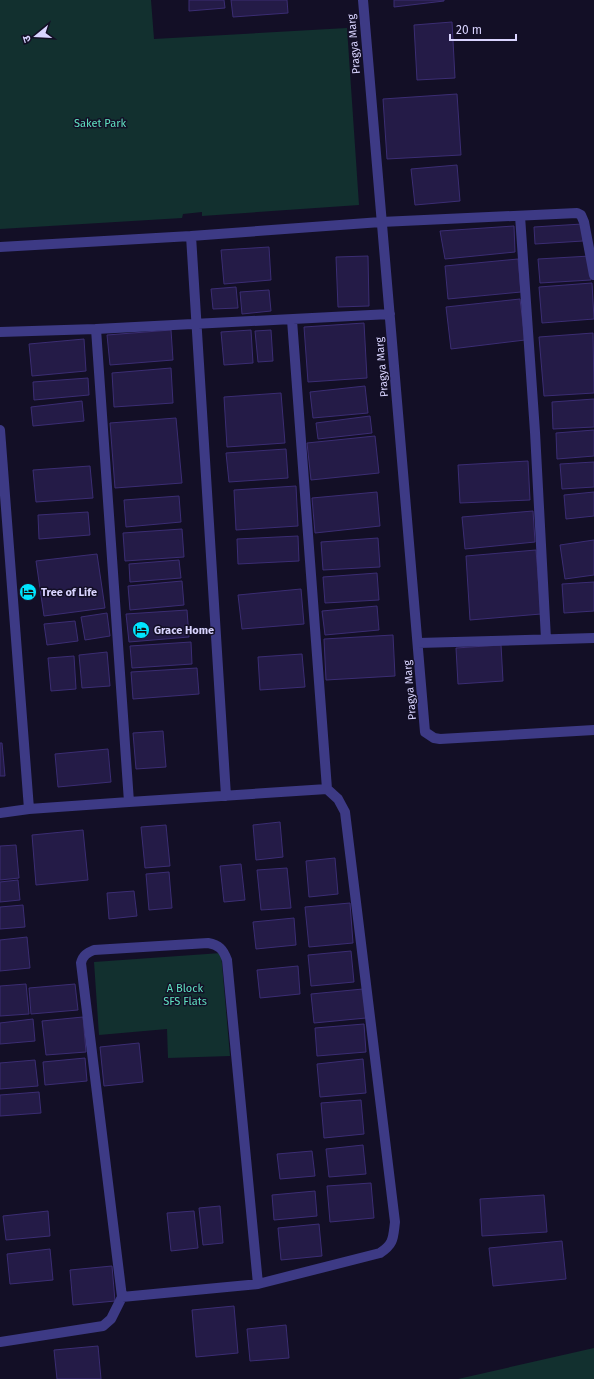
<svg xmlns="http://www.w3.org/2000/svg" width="594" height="1379" viewBox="0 0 594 1379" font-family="'Fira Sans','Noto Sans Devanagari',sans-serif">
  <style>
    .green { fill: #12302f }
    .building { fill: #241b47; stroke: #3b2d73 }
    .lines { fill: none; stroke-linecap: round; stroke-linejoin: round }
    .minor { stroke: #3d3a85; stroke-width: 10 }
    .labels { text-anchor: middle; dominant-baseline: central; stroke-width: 3; stroke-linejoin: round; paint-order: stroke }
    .street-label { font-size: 11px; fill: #d9d4ff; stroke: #130f26 }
    .park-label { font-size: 11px; fill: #5fe0c0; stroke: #130f26 }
    .poi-label { font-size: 11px; font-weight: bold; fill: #d9d4ff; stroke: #130f26; text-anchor: start }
  </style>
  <rect width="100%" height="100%" fill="#130f26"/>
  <!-- green -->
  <path class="green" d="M0 0H151L154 39 347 28 359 205 202 216V212L183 214 182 218 0 229Z
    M221 953 230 1056 168 1058 167 1029 99 1035 94 962Z
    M594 1348V1379H458Z"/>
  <!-- building -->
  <path class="building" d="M189 0H224L225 8 189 11Z
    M231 0H287L288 13 233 17Z
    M394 0H444V1L394 7Z
    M452 22 455 78 417 80 414 25Z
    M457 94 461 155 387 159 383 99Z
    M457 165 460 201 415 205 411 169Z
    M582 224 583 241 535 244 534 227Z
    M514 226 515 252 445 259 440 231Z
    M269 247 271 280 224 284 221 250Z
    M368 256 369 306 338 307 336 257Z
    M590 256 591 280 540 283 538 259Z
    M518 259 521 292 448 299 445 266Z
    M592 283 594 319 542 323 539 287Z
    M236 287 238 308 213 309 211 289Z
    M269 290 271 311 242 314 240 292Z
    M520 299 525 340 451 349 446 307Z
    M364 323 367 378 308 382 304 327Z
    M171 330 173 360 110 365 107 335Z
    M251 330 253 363 224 365 221 332Z
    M271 330 273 361 258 362 255 331Z
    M593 333 594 393 544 396 539 337Z
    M84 339 86 371 32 376 29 344Z
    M171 368 173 403 114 407 112 373Z
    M88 378 89 395 34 400 33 382Z
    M365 386 368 413 313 418 310 392Z
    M281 393 285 443 227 447 224 397Z
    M594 399V427L553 429 552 402Z
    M82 401 84 421 33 426 31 407Z
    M370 416 372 433 318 439 316 423Z
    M176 418 182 483 115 488 110 423Z
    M594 430V456L557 459 556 433Z
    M375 436 379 473 311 480 307 443Z
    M286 449 288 478 229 482 226 453Z
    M528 461 530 500 460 503 458 465Z
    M594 462V487L562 489 560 464Z
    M90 466 93 498 36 502 33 470Z
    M296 486 298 526 236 530 234 490Z
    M377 492 380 526 315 533 312 498Z
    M594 492V516L566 519 564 495Z
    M179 496 181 522 126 527 124 500Z
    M533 511 535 542 465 549 462 517Z
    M88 512 90 535 39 539 38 515Z
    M182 529 184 557 125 561 123 533Z
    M298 536 299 561 238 564 237 539Z
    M378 538 380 567 323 570 321 542Z
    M594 540V575L565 579 560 545Z
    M536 550 541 614 470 620 466 556Z
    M97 554 105 608 44 616 36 561Z
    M179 560 181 578 130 582 129 564Z
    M377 573 379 600 325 603 323 577Z
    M182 581 184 605 130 610 128 586Z
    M594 582V611L564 613 562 584Z
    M301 589 304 624 242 629 238 595Z
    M377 606 379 630 325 635 322 611Z
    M187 610 189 637 129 642 126 614Z
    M107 613 110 636 85 640 81 617Z
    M75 621 78 641 47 645 44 624Z
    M393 635 395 676 326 680 324 639Z
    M191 642 192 664 132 668 130 646Z
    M501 645 503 681 458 684 456 648Z
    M107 652 110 686 82 688 79 655Z
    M302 654 305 687 260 690 258 657Z
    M74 656 76 689 51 691 48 658Z
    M197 668 199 694 133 699 131 672Z
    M163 731 166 767 136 769 133 733Z
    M0 743H2L5 776H0Z
    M108 749 111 782 58 787 55 754Z
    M280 822 283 857 256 860 253 825Z
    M166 825 170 866 145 868 141 827Z
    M83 830 88 880 36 885 32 835Z
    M16 845 19 878 0 880V846Z
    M335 858 338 894 309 897 306 861Z
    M241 864 245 900 224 902 220 866Z
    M287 868 291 908 261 910 257 870Z
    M169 872 172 908 149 910 146 874Z
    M18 880 20 900 0 902V882Z
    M134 891 137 916 109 919 107 893Z
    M350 903 353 943 309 947 305 907Z
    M23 905 25 927 0 929V907Z
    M294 918 296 945 256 949 253 922Z
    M27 937 30 968 0 971V940Z
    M351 951 354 982 311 986 308 955Z
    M298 966 300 994 260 998 257 970Z
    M26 984 29 1014 0 1016V986Z
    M75 984 78 1010 31 1014 29 988Z
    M363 989 366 1018 314 1023 311 994Z
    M83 1017 86 1052 46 1055 42 1021Z
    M33 1019 35 1041 0 1044V1023Z
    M364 1024 366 1052 317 1056 315 1028Z
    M139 1043 143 1082 104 1086 100 1047Z
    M85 1058 87 1081 45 1085 43 1062Z
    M363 1059 366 1093 320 1097 317 1064Z
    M35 1060 38 1086 0 1089V1063Z
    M39 1092 41 1113 0 1116V1095Z
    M361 1100 364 1134 324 1138 321 1103Z
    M363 1145 366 1174 329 1177 326 1149Z
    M312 1151 315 1176 280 1179 277 1154Z
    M371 1183 374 1218 330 1222 327 1186Z
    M315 1191 317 1216 274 1220 272 1195Z
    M544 1195 547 1232 482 1236 480 1199Z
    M220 1206 223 1243 203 1245 199 1208Z
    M48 1211 50 1236 6 1240 3 1216Z
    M194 1211 198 1248 171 1251 167 1213Z
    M319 1224 322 1256 281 1260 278 1228Z
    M562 1241 566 1279 493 1286 489 1248Z
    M50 1249 53 1280 10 1284 7 1254Z
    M112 1266 115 1301 73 1305 70 1270Z
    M234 1306 238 1353 196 1357 192 1310Z
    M286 1325 289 1358 250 1361 247 1329Z
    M98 1346 101 1379H57L54 1350Z"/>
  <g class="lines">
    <!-- minor -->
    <path class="minor" d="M363 0C383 244 405 488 425 732L434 738 440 739 594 730
      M520 216 535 432 546 639
      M191 236 226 796
      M0 247 191 236 381 222 577 213 581 215 584 222 594 275
      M292 320 327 789
      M96 329 129 802
      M0 332 96 329 390 314
      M0 430 29 809
      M418 643 594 638
      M0 813 29 809 129 802 327 789 338 799 345 812 395 1222C393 1238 394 1244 380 1253L258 1284 122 1297
      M0 1342 103 1326 111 1319 122 1297 81 963C83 955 87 953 94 950L208 943C219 945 223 949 227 960L258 1284"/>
  </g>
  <!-- icons -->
  <defs>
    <g id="hotel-disc" transform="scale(0.9)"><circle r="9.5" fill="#00e5ff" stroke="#130f26"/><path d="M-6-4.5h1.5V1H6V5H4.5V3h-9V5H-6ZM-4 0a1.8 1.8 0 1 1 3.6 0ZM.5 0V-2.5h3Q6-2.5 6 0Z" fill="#111"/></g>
  </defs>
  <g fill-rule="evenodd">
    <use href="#hotel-disc" x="28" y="592"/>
    <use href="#hotel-disc" x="141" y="630"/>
  </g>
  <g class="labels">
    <!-- street labels -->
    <g class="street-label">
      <text transform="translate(354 44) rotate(-95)">Pragya Marg</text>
      <text transform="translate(382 367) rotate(-95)">Pragya Marg</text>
      <text transform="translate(410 690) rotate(-95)">Pragya Marg</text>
    </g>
    <!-- park labels -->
    <g class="park-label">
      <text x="100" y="123">Saket Park</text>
      <text x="185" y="988">A Block<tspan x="185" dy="13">SFS Flats</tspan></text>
    </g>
    <!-- poi labels -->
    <g class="poi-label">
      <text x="41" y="592">Tree of Life</text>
      <text x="154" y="630">Grace Home</text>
    </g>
  </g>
  <!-- north arrow -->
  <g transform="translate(36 36) rotate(252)" stroke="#130f26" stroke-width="3" paint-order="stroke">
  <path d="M0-3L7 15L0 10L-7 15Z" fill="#d9d4ff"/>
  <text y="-6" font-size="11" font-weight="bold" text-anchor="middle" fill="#d9d4ff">उ</text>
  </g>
  <!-- scale -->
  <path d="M450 34v6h66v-6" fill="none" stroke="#d9d4ff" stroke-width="2"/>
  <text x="456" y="34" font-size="12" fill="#d9d4ff" stroke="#130f26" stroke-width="3" paint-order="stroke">20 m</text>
</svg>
